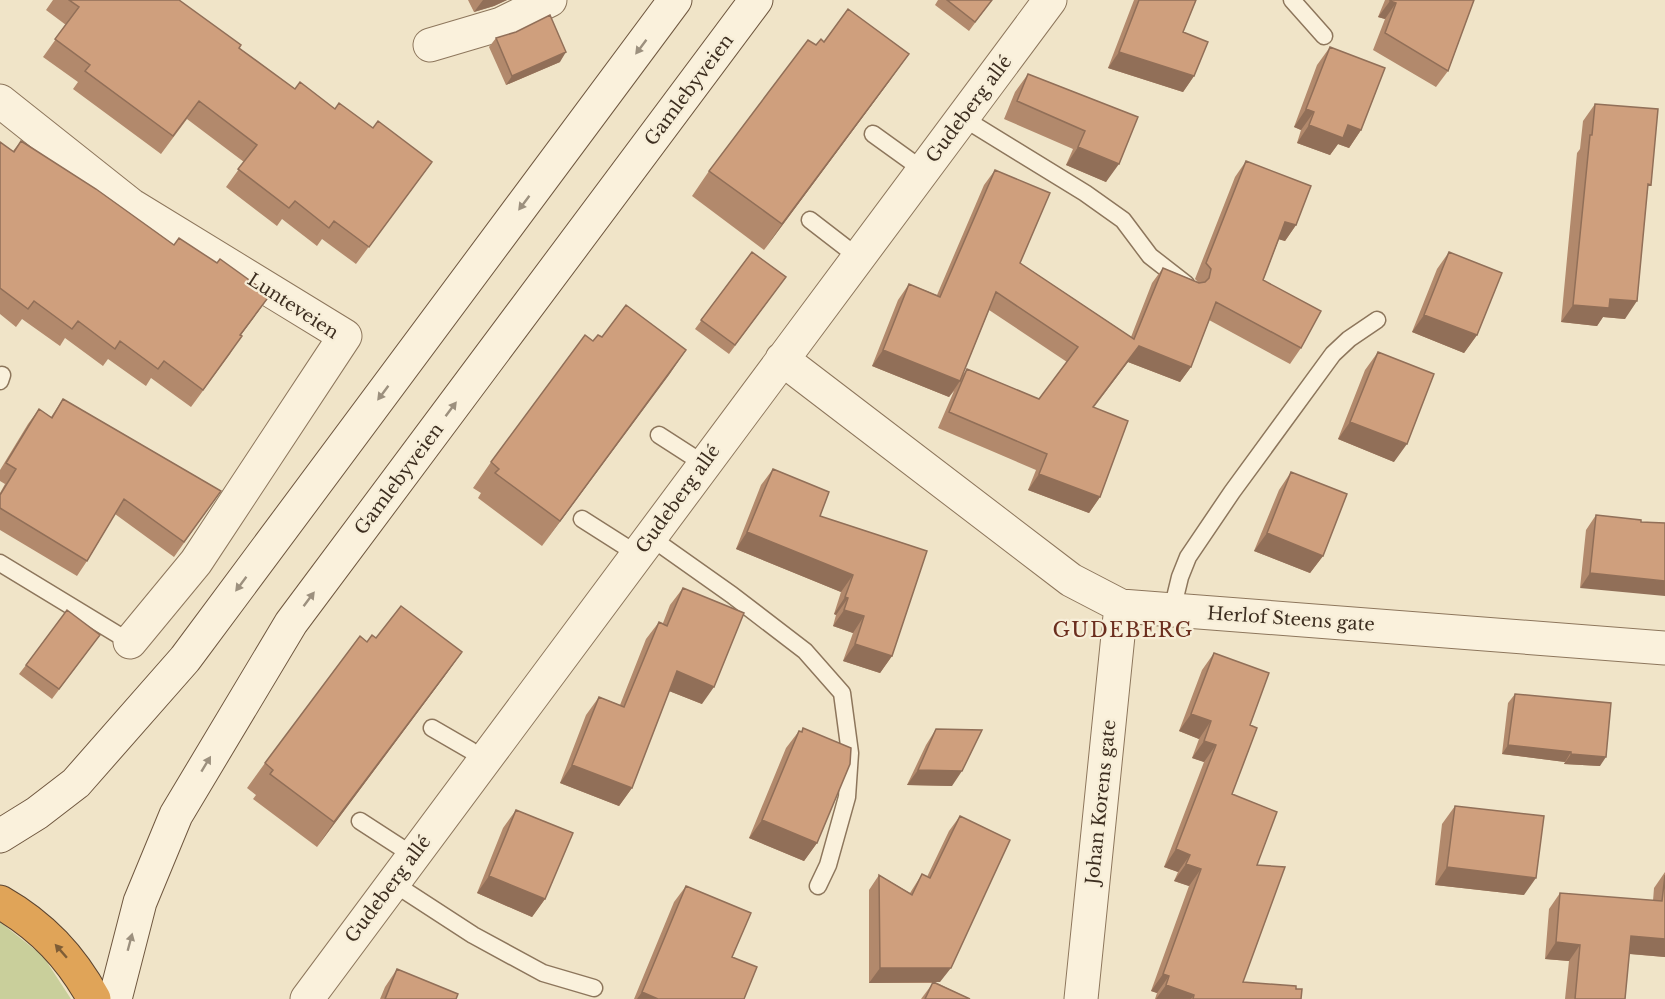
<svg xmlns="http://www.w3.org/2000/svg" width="1665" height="999" viewBox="0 0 1665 999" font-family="'Libre Baskerville',serif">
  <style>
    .green { fill: #c9cf9b }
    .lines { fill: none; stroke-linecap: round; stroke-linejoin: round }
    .lane-casing { stroke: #8d765c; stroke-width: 19 }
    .street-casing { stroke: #8d765c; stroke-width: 35 }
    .secondary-casing { stroke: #6f573f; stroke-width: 35 }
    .highway-casing { stroke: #5b4430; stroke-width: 35 }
    .lane { stroke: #faf1dc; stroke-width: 16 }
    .street { stroke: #faf1dc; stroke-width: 33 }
    .secondary { stroke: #faf1dc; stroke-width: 33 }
    .highway { stroke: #e0a458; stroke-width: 33 }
    .wall { fill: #b2896c; fill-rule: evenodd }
    .shaded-wall { fill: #916f58 }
    .building { fill: #cf9f7d; stroke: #916f58; stroke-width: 1.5 }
    .oneway { fill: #9c907e }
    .oneway2 { fill: #7e5d36 }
    .labels { text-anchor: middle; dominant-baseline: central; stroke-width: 4.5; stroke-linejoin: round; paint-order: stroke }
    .street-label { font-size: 18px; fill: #3d2e20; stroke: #f7eed8 }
    .neighbourhood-label { font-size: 20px; letter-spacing: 1.5px; fill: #6b2e1e; stroke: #f7eed8 }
  </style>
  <rect width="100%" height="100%" fill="#f0e4c8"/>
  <!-- green -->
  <path class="green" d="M0 922 43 956 71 999H0Z"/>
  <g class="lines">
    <!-- lane casing -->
    <g class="lane-casing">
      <path id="lane" d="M1292 0 1324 36
        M963 118 1085 193 1123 220 1150 256 1186 284
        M873 134 923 170
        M810 220 858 257
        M0 381 2 375
        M659 435 704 464
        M582 519 637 554
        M650 537 732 595 805 651 842 693 850 753 847 797 828 865 818 886
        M0 563 130 642
        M1172 610 1180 577 1188 557 1232 492 1333 354 1349 339 1377 320
        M432 728 470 750 484 761
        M360 821 414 856
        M393 883 473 935 543 973 594 988"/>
    </g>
    <!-- street casing -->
    <g class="street-casing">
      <path id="street" d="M430 45 501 24 550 0
        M0 101 131 205 345 336 196 562 130 642
        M782 359 1071 580 1121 606 1665 648
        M307 999 1050 0
        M1081 999 1121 606"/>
    </g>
    <!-- secondary casing -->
    <g class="secondary-casing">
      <path id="secondary" d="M0 836 37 813 76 783 185 659 675 0
        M115 999 140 902 176 815 291 623 756 0"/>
    </g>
    <!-- highway casing -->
    <g class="highway-casing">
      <path id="highway" d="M0 902C42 926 71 957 94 999"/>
    </g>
    <!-- lane -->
    <use href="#lane" class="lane"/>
    <!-- street -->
    <use href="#street" class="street"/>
    <!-- secondary -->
    <use href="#secondary" class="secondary"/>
    <!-- highway -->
    <use href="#highway" class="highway"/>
  </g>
  <!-- wall -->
  <path class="wall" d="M53 0H179L239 48 295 89 373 128 432 162 356 264 322 239 317 246 282 219 277 226 226 187 244 162 187 119 161 154 73 89 78 82 43 57 66 25 46 10Z
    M468 0H507L494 6 474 12Z
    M938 0H992L969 31 935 5Z
    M1134 0H1196L1183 32 1194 76 1183 92 1108 68Z
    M1385 0H1474L1448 71 1436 87 1373 50 1385 19 1378 17Z
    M496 38 560 62 506 85 489 47Z
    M824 42 891 79 764 250 692 196 709 171Z
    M1330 47 1361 130 1349 148 1338 144 1330 155 1297 143 1301 130 1294 127 1317 65Z
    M1028 74 1138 117 1106 182 1066 165 1073 149 1004 119 1015 92Z
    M1595 104 1648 189 1625 319 1603 317 1597 326 1561 322 1577 153 1580 149 1583 121Z
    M21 141 174 245 217 263 270 295 241 335 230 354 191 407 151 378 146 386 108 359 103 366 65 338 60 346 22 319 16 327 0 314V142L13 151Z
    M1246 161 1296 225 1285 241 1279 239 1263 280 1301 348 1290 364 1209 320 1191 367 1180 382 1128 362 1093 408 1100 497 1089 513 1028 490 1036 470 938 428 954 391 949 397 872 366 898 300 909 284 937 295 984 185 995 170 1020 263 1131 337 1152 283 1163 268 1198 282 1195 279 1235 177ZM989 310 1067 362 1039 399 967 369 962 376Z
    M752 252 786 277 729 354 695 329Z
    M1449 252 1477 335 1464 353 1412 332 1437 269Z
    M602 337 686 350 542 546 478 498 481 493 473 488 491 462 593 341Z
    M1378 352 1394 462 1338 439 1365 370Z
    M63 399 221 491 174 557 115 514 87 561 77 576 0 530V493L5 484 0 481V470L28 424 39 409 51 417Z
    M773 469 820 516 927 551 892 656 880 673 843 661 853 633 833 626 836 615 834 614 841 592 736 549 761 485Z
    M1291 472 1323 556 1310 573 1254 551 1279 490Z
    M1596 515 1641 522 1580 588 1586 530Z
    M683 588 702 704 669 691 632 788 619 806 560 783 586 715 599 697 620 705 646 639 659 622 663 623 670 605Z
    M100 635 52 699 19 674 26 665Z
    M376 638 462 652 444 677 317 847 253 799 256 795 247 788 265 763 367 642Z
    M1214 653 1250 725 1232 794 1257 865 1243 982 1296 989 1301 999H1155L1157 993 1151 991 1189 886 1174 881 1178 872 1164 867 1204 762 1192 758 1199 739 1179 731 1202 670Z
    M1515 694 1600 766 1564 764 1565 762 1502 754 1508 703Z
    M803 728 817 843 804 861 749 838 786 748 799 731 801 732Z
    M936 729 952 786 907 785 926 745Z
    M1455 806 1524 895 1435 885 1442 824Z
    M516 810 545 899 532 917 477 893 503 828Z
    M960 816 940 982H935L970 999H921L933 983H869V890L879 875 910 893 922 874 927 877 949 831Z
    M1665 872V957L1629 954 1625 999H1565L1569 961 1545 959 1549 909 1560 893 1653 901 1654 888Z
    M686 886 732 957 744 999H634L674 902Z
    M397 969 456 999H380L385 987Z"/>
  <!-- shaded-wall -->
  <path class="shaded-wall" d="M483 0H507L494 6 474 12Z
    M1390 1 1396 3 1385 19 1378 17Z
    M566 52 560 62 506 85 512 76Z
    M1119 52 1194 76 1183 92 1108 68Z
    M909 54 891 79 764 250 782 224Z
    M1306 109 1314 112 1301 130 1294 127Z
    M1309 125H1348L1361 130 1349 148 1338 144 1330 155 1297 143Z
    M1078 147 1119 164 1106 182 1066 165Z
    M1285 222 1296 225 1285 241 1274 238Z
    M270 295 258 312 228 352 240 335Z
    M1610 299 1637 301 1625 319 1603 317 1597 326 1561 322 1573 305Z
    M1424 315 1477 335 1464 353 1412 332Z
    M1139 346 1191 367 1180 382 1128 362 1082 423Z
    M686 350 669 375 542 546 560 521Z
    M883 350 960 381 949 397 872 366Z
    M1350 422 1407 444 1394 462 1338 439Z
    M1039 474 1100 497 1089 513 1028 490Z
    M747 532 853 575 841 592 736 549Z
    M1267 533 1323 556 1310 573 1254 551Z
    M1590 573 1665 581V596L1580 588Z
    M845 597 848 598 836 615 834 614Z
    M844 610 864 616 853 633 833 626Z
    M855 644 892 656 880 673 843 661Z
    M462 652 444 677 317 847 334 822Z
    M677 671 714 687 702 704 664 689Z
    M1191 714 1211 721 1199 739 1179 731Z
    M1204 741 1216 745 1204 762 1192 758Z
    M1508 745 1571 752 1565 762 1502 754Z
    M1571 754 1606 757 1600 766 1564 764Z
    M572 765 632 788 619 806 560 783Z
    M918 770 962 771 952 786 907 785Z
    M762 820 817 843 804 861 749 838Z
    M1176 849 1190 855 1178 872 1164 867Z
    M1186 864 1201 869 1189 886 1174 881Z
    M1447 867 1536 878 1524 895 1435 885Z
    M489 876 545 899 532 917 477 893Z
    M1631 936 1665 939V957L1620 953Z
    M1556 942 1580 945 1569 961 1545 959Z
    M880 968H951L940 982 869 983Z
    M1163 974 1169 976 1157 993 1151 991Z
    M1166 985 1194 995 1191 999H1156Z
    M642 992 658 999H637Z"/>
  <!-- building -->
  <path class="building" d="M69 0H179L241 45 239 48 295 89 300 82 335 109 339 103 373 128 378 121 432 162 369 247 334 221 329 228 295 201 289 208 238 169 257 145 199 101 173 136 85 71 90 65 55 39 79 7Z
    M947 0H992L975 22Z
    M1139 0H1196L1183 32 1208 42 1194 76 1119 52Z
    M1390 0H1474L1448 71 1385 33 1396 3 1390 1Z
    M848 9 909 54 782 224 709 171 808 40 816 45 821 39 824 42Z
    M550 15 566 52 512 76 496 38 516 32Z
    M1330 47 1385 68 1361 130 1348 125 1343 138 1309 125 1314 112 1306 109Z
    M1028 74 1138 117 1119 164 1078 147 1085 131 1017 101Z
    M1595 104 1658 109 1651 185 1648 184 1637 301 1610 299 1609 308 1573 305 1590 135H1592Z
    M21 141 96 189 174 245 179 238 217 263 220 259 270 295 240 335 242 336 203 390 164 361 158 369 120 341 115 349 78 321 72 329 34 301 28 309 0 288V142L14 152Z
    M1246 161 1311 186 1296 225 1285 222 1263 280 1321 311 1301 348 1216 302 1191 367 1139 346 1093 407 1128 421 1100 497 1039 474 1047 454 949 412 967 369 1039 399 1078 347 996 292 960 381 883 350 909 284 940 297 995 170 1050 193 1020 263 1134 339 1163 268 1199 283 1205 282 1209 278 1211 269 1206 263Z
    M752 252 786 277 735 345 701 320Z
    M1449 252 1502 273 1477 335 1424 315Z
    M626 305 686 350 560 521 495 473 499 469 491 462 585 335 593 341 598 335 602 337Z
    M1378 352 1434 374 1407 444 1350 422Z
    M63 399 221 491 184 542 124 499 87 561 0 508V495L16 469 6 463 39 409 52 418Z
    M773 469 829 492 820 516 927 551 892 656 855 644 864 616 844 610 848 598 845 597 853 575 747 532Z
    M1291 472 1347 494 1323 556 1267 533Z
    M1596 515 1641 520V522L1665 523V581L1590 573Z
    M683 588 744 613 714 687 677 671 632 788 572 765 599 697 624 707 659 622 667 626Z
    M401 606 462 652 334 822 270 774 273 770 265 763 360 636 367 642 372 635 376 638Z
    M67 610 100 635 59 689 26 665Z
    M1214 653 1269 673 1250 725 1257 728 1232 794 1277 812 1257 865 1285 867 1243 982 1296 986V989H1302L1301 999H1193L1194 995 1166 985 1169 976 1163 974 1201 869 1186 864 1190 855 1176 849 1216 745 1204 741 1211 721 1191 714Z
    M1515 694 1611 703 1606 757 1571 754V752L1508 745Z
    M803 728 851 748 850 764 817 843 762 820 799 731 802 732Z
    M936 729 982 730 962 771 918 770Z
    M1455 806 1544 816 1536 878 1447 867Z
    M516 810 573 833 545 899 489 876Z
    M960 816 1010 840 951 968H880L879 875 912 895 922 874 930 878Z
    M1665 875V939L1631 936 1625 999H1575L1580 945 1556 942 1560 893 1662 901Z
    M686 886 751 913 732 957 757 967 744 999H658L642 992Z
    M397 969 458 994 456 999H385Z
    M933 982 970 999H925Z"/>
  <!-- one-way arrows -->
  <defs><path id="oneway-solid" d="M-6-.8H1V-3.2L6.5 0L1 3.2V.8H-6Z" transform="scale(1.5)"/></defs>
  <g class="oneway">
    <use href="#oneway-solid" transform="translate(641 47) rotate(127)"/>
    <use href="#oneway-solid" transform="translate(524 203) rotate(127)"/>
    <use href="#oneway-solid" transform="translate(383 393) rotate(127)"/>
    <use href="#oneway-solid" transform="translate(451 409) rotate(-53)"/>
    <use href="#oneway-solid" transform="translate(241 584) rotate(127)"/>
    <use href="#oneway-solid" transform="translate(309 599) rotate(-53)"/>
    <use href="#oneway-solid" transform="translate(206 764) rotate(-59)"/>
    <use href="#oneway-solid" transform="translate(130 942) rotate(-75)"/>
  </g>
  <use class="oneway2" href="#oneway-solid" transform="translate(61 951) rotate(-131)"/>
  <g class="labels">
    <!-- street labels -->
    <g class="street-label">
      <text transform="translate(689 90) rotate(-53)">Gamlebyveien</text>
      <text transform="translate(969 109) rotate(-53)">Gudeberg allé</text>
      <text transform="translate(293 306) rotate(33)">Lunteveien</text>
      <text transform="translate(399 479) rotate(-53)">Gamlebyveien</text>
      <text transform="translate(678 499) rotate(-54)">Gudeberg allé</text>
      <text transform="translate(1291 619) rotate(4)">Herlof Steens gate</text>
      <text transform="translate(1101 802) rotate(-84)">Johan Korens gate</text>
      <text transform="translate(388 889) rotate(-53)">Gudeberg allé</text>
    </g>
    <!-- neighbourhood labels -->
    <g class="neighbourhood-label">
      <text x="1123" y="630">GUDEBERG</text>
    </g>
  </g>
</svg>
